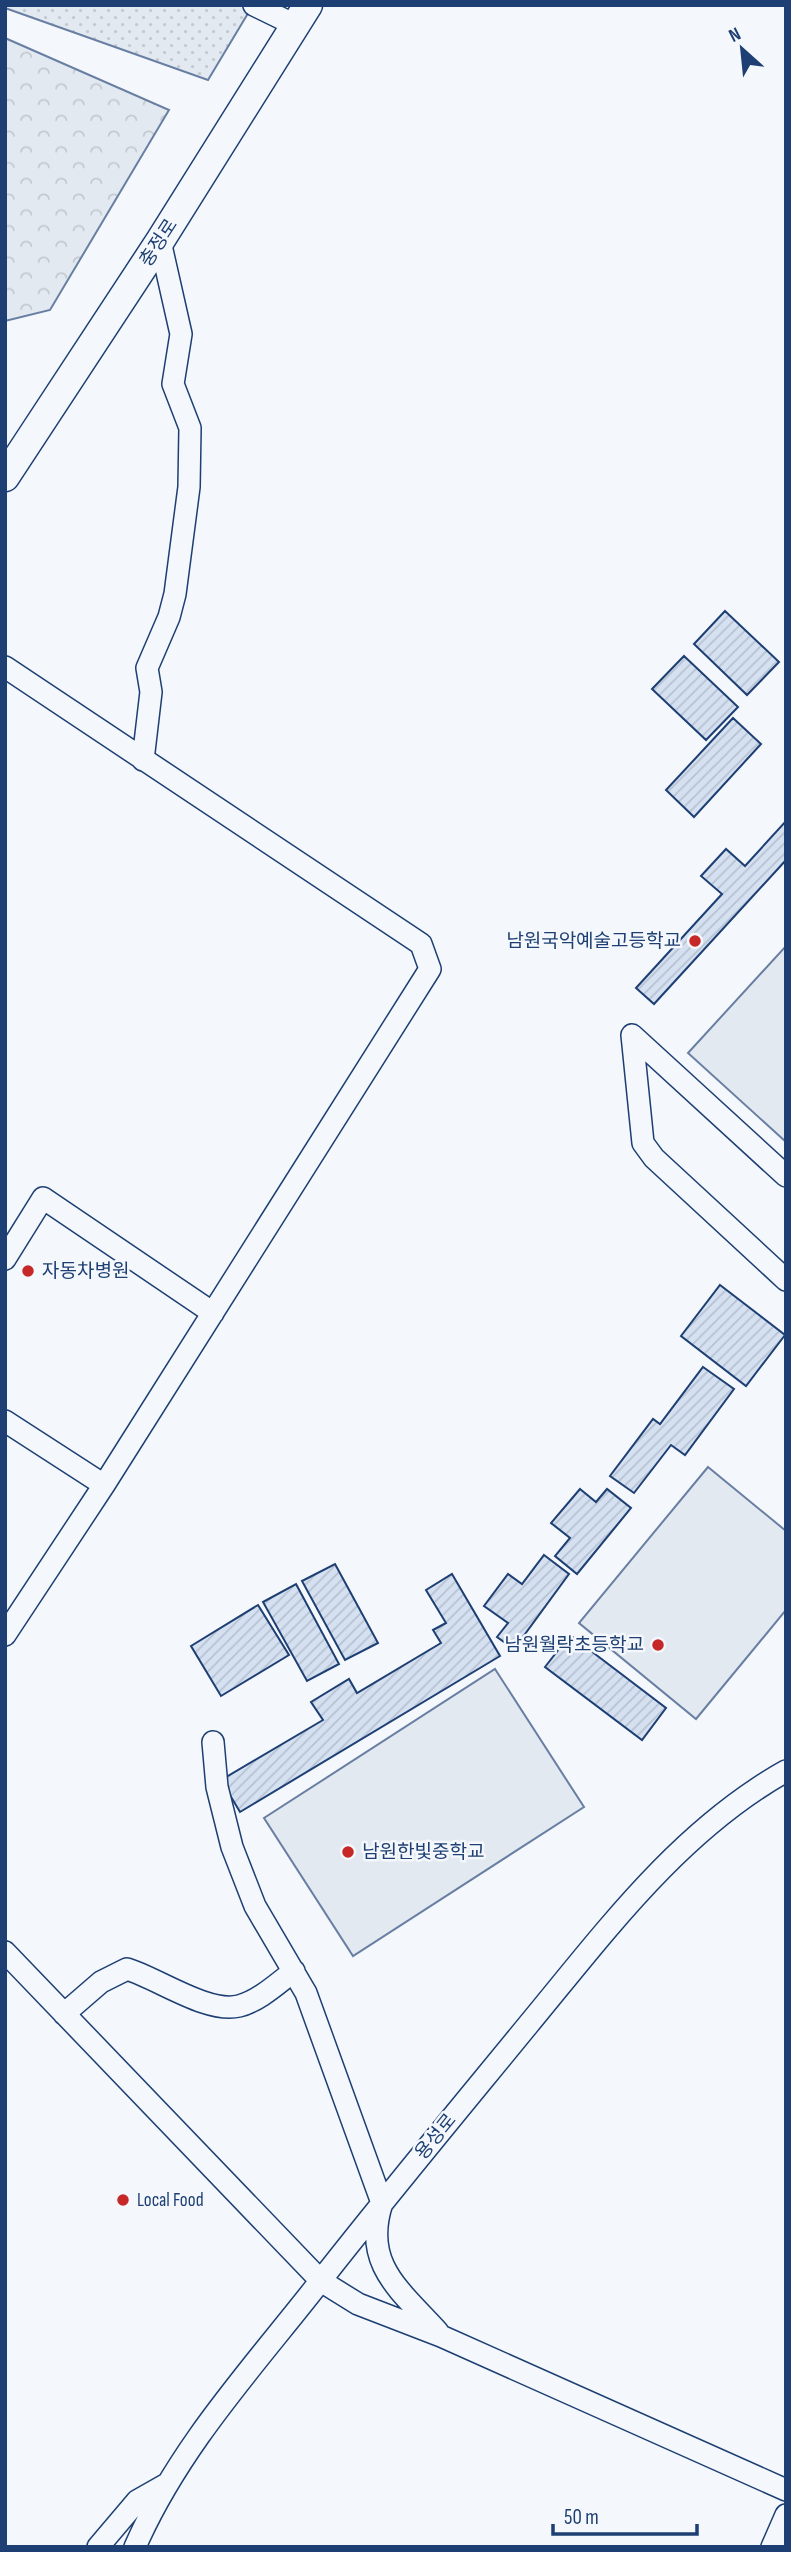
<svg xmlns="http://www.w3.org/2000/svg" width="791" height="2552" viewBox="0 0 791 2552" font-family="'Sofia Sans Condensed','Noto Sans KR',sans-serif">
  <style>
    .forest { fill: url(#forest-crowns); stroke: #687fa3; stroke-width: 2 }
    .park { fill: url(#park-dots); stroke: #687fa3; stroke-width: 2 }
    .pitch { fill: #e3e9f0; stroke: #687fa3; stroke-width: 2 }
    .building { fill: url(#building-hatch); stroke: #1d3f73; stroke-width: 2 }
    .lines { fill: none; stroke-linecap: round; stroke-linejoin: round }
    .minor-casing { stroke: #1d3f73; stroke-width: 24 }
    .major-casing { stroke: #1d3f73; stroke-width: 31 }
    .minor { stroke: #f4f7fb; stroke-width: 21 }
    .major { stroke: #f4f7fb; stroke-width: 28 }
    .poi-dot { fill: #c62828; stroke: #f4f7fb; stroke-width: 2.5 }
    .labels { text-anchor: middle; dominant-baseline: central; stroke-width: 5; stroke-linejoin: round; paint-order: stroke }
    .street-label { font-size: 19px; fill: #1d3f73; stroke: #f4f7fb }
    .poi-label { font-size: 19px; fill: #1d3f73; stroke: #f4f7fb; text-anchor: start }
  </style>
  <defs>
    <pattern id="forest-crowns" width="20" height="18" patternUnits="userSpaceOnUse" patternTransform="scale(1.75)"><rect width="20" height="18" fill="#e3e9f0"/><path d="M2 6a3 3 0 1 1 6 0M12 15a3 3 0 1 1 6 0" fill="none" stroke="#c2c9d1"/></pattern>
    <pattern id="park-dots" width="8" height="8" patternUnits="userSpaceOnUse" patternTransform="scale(1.75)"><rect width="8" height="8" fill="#e3e9f0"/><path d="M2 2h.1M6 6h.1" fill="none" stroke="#c2c9d1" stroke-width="1.8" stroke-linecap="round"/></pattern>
    <pattern id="building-hatch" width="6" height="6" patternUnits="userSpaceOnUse" patternTransform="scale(1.75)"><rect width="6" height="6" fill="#d5e0f0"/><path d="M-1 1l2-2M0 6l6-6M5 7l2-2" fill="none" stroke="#b6c1d1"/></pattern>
  </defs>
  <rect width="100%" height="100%" fill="#f4f7fb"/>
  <!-- forest -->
  <path class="forest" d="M5 38 169 110 50 310 5 321Z"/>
  <!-- park -->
  <path class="park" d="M5 5H253L208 80 5 8Z"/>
  <!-- pitch -->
  <path class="pitch" d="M786 946V1142L688 1053Z
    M708 1467 786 1531V1610L696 1719 579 1623Z
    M495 1669 584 1807 353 1956 264 1818Z"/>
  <!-- building -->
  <path class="building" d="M725 611 779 662 747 695 694 644Z
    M684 656 738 707 706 740 652 689Z
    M733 718 761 744 694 817 666 790Z
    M786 821V860L654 1004 636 988 722 894 701 876 726 849 745 866Z
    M720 1285 785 1335 746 1386 681 1336Z
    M703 1367 734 1389 685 1455 671 1445 634 1493 610 1476 653 1419 660 1424Z
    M580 1489 596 1502 607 1489 631 1508 577 1574 555 1556 570 1538 551 1523Z
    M544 1555 569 1574 514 1649 497 1637 508 1623 484 1606 508 1574 522 1584Z
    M335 1564 378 1643 345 1660 302 1581Z
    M452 1574 500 1656 240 1812 221 1780 323 1720 311 1702 349 1679 357 1693 441 1643 433 1630 446 1623 426 1590Z
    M296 1584 339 1664 307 1681 263 1602Z
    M258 1605 289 1655 221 1696 191 1646Z
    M570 1635 666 1708 642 1740 545 1667Z"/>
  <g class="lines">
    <!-- minor casing -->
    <g class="minor-casing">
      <path id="minor" d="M254 5 295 25
        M5 667 421 944 430 969 104 1485 5 1635
        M143 760 151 692 147 668 169 617 175 594 189 487 190 428 173 384 181 334 160 241
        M786 1176 632 1035 643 1143 654 1158 786 1280
        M5 1259 43 1198 213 1313
        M5 1421 104 1485
        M213 1742 217 1787 232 1847 255 1906 306 1993 382 2203C362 2264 400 2290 438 2332
        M5 1952 321 2281 358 2304 441 2336 786 2490
        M64 2014 101 1982 127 1969C157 1978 208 2014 239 2006 259 2001 278 1983 294 1971
        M98 2547 137 2501 167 2484
        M135 2547C180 2444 257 2363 325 2275 391 2191 460 2108 528 2025 605 1932 679 1831 786 1771
        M772 2547 786 2515"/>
    </g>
    <!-- major casing -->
    <g class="major-casing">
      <path id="major" d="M5 477 160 241 308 5"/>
    </g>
    <!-- minor -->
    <use href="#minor" class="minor"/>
    <!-- major -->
    <use href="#major" class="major"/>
  </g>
  <!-- markers -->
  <g class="poi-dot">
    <circle cx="695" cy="941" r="7"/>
    <circle cx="28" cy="1271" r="7"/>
    <circle cx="658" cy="1645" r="7"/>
    <circle cx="348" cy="1852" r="7"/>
    <circle cx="123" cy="2200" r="7"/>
  </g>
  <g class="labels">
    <!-- street labels -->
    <g class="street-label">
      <text transform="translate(159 243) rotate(-57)">충정로</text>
      <text transform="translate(436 2137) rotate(-51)">용성로</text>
    </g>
    <!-- poi labels -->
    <g class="poi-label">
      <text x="681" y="941" text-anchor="end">남원국악예술고등학교</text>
      <text x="42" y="1271">자동차병원</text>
      <text x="644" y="1645" text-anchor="end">남원월락초등학교</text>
      <text x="362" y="1852">남원한빛중학교</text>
      <text x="137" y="2200">Local Food</text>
    </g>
  </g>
  <!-- border -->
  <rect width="791" height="2552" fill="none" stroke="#1d3f73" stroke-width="14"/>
  <!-- north arrow -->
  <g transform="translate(742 49) rotate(333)" stroke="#f4f7fb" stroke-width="5" paint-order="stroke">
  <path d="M0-5L12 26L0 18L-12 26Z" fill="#1d3f73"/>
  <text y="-10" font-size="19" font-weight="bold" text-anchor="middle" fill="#1d3f73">N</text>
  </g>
  <!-- scale -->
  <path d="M553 2524v10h144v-10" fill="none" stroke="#1d3f73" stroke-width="3.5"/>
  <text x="564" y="2524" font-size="21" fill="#1d3f73" stroke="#f4f7fb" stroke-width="5" paint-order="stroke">50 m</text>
</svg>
